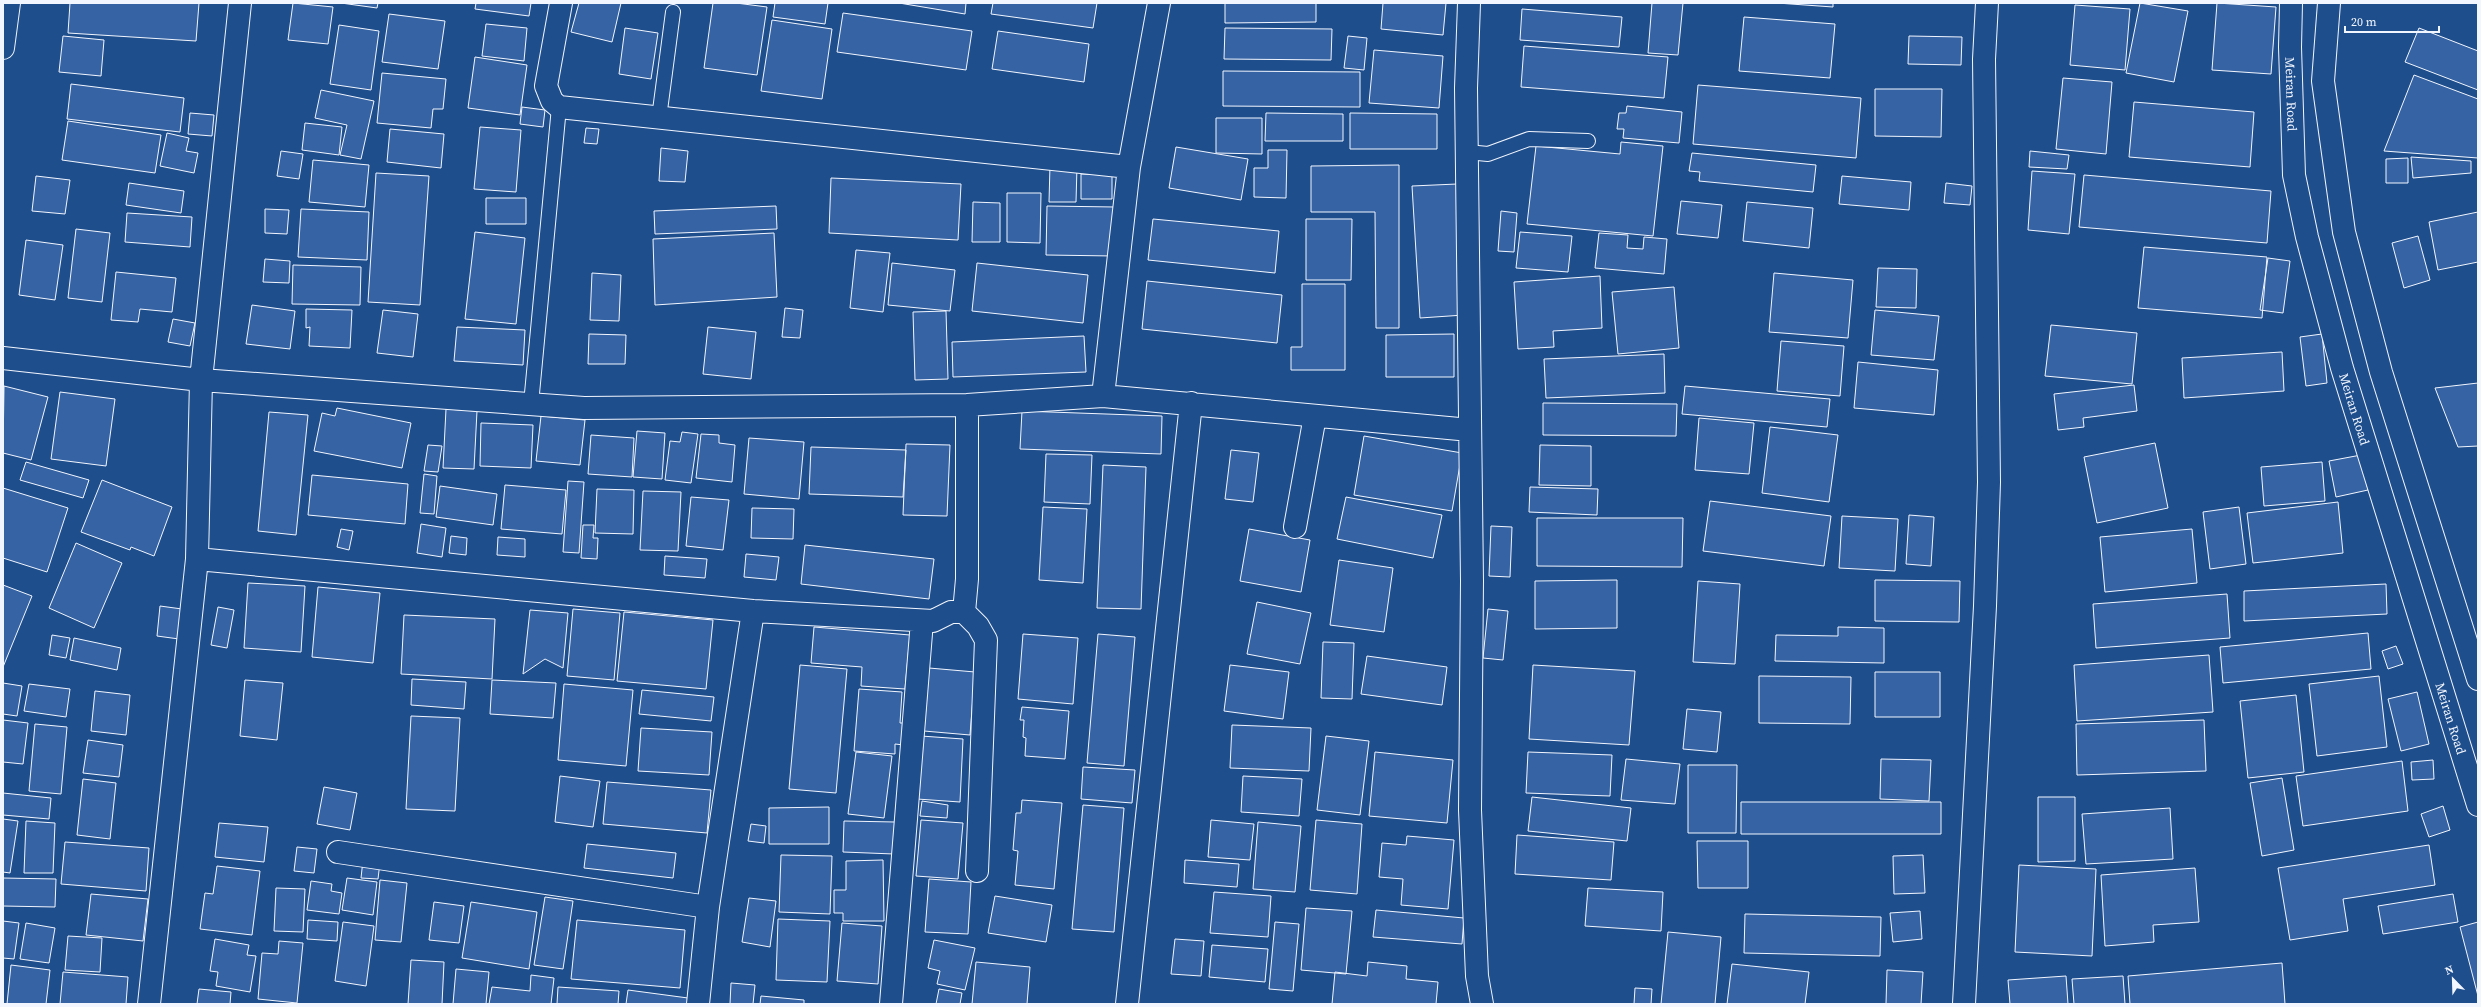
<svg xmlns="http://www.w3.org/2000/svg" width="2481" height="1007" viewBox="0 0 2481 1007" font-family="'Source Serif 4',serif">
  <style>
    .building { fill: #3563a3; stroke: #f2f6ff }
    .lines { fill: none; stroke-linecap: round; stroke-linejoin: round }
    .lane-casing { stroke: #f2f6ff; stroke-width: 16 }
    .street-casing { stroke: #f2f6ff; stroke-width: 24 }
    .secondary-casing { stroke: #f2f6ff; stroke-width: 24 }
    .lane { stroke: #1f4e8c; stroke-width: 14 }
    .street { stroke: #1f4e8c; stroke-width: 22 }
    .secondary { stroke: #1f4e8c; stroke-width: 22 }
    .labels { text-anchor: middle; dominant-baseline: central; stroke-width: 3; stroke-linejoin: round; paint-order: stroke }
    .street-label { font-size: 13px; fill: #f2f6ff; stroke: #1f4e8c }
  </style>
  <rect width="100%" height="100%" fill="#1f4e8c"/>
  <!-- building -->
  <path class="building" d="M70 3H199L196 41 68 33Z
    M293 3 333 7 328 44 288 40Z
    M341 3H378L377 8Z
    M476 3H531L529 16 475 9Z
    M579 3H621L612 42 571 32Z
    M713 3H736L767 7 757 75 704 68Z
    M775 3H828L825 24 773 17Z
    M899 3H966L965 14Z
    M993 3H1097L1093 28 991 14Z
    M1225 3H1316V22L1225 23Z
    M1383 3H1446L1443 35 1381 29Z
    M1652 3H1683L1678 55 1648 53Z
    M1777 3H1833V7Z
    M2140 3 2188 11 2174 82 2126 73Z
    M2217 3 2276 7 2271 74 2212 70Z
    M2075 5 2130 9 2125 70 2070 65Z
    M1522 9 1622 17 1619 47 1520 40Z
    M843 13 972 31 966 70 837 52Z
    M389 14 445 21 438 69 382 62Z
    M1744 17 1835 24 1830 78 1739 71Z
    M772 20 832 29 822 99 761 91Z
    M486 24 527 28 524 61 482 56Z
    M339 25 379 31 371 90 330 84Z
    M625 28 658 33 651 79 619 74Z
    M1225 28 1332 29 1331 60 1224 59Z
    M2419 28 2478 51V90L2405 62Z
    M998 31 1089 44 1084 82 992 69Z
    M63 36 104 40 101 76 59 72Z
    M1348 36 1367 38 1364 70 1344 68Z
    M1909 36 1962 37 1961 65 1908 64Z
    M1524 46 1668 57 1664 98 1521 87Z
    M1374 50 1443 56 1439 108 1369 103Z
    M475 57 527 65 520 115 468 108Z
    M1223 71 1360 72V107L1223 106Z
    M382 73 446 79 443 109H433L431 128 377 123Z
    M2414 75 2478 99V158L2384 151Z
    M2063 78 2112 82 2106 154 2056 149Z
    M71 84 184 98 180 132 67 119Z
    M1698 85 1861 98 1856 158 1693 144Z
    M1875 89H1942L1941 137 1875 136Z
    M321 90 374 101 361 159 340 155 347 125 315 118Z
    M2134 102 2254 112 2250 167 2129 157Z
    M1627 106 1682 112 1679 143 1623 138 1624 129H1617L1619 113H1626Z
    M522 107 545 110 543 127 520 124Z
    M190 113 214 115 212 136 188 134Z
    M1266 113 1343 114V141H1265Z
    M1350 113 1437 114V149H1350Z
    M1216 118H1262V154L1216 153Z
    M68 121 161 135 155 173 62 160Z
    M305 123 342 127 339 155 302 150Z
    M480 127 521 130 516 192 474 189Z
    M586 128 599 129 597 144 584 143Z
    M390 129 444 134 441 168 387 162Z
    M167 133 189 138 186 151 198 153 194 173 160 166Z
    M1621 142 1663 146 1653 236 1527 224 1536 146 1620 154Z
    M1176 147 1248 159 1241 200 1169 188Z
    M661 148 688 151 685 182 659 181Z
    M1268 150H1287L1286 198 1254 197V168H1268Z
    M281 151 303 154 299 179 277 176Z
    M2030 151 2069 155 2067 169 2029 167Z
    M1692 153 1816 165 1813 192 1699 181 1700 172 1689 171Z
    M2411 157 2471 161V173L2413 178Z
    M2408 158V183H2386V159Z
    M313 160 369 165 365 207 309 202Z
    M1050 165 1077 166 1076 202H1049Z
    M1399 165V328H1376L1375 212H1311V166Z
    M2032 171 2075 174 2069 234 2028 230Z
    M376 173 429 176 420 305 368 302Z
    M1081 174 1112 175V199H1081Z
    M2084 175 2271 191 2267 243 2079 227Z
    M36 176 70 180 65 214 32 211Z
    M1842 176 1911 182 1909 210 1839 204Z
    M831 178 961 184 958 240 829 233Z
    M129 183 184 191 181 213 126 205Z
    M1946 183 1972 186 1970 205 1944 203Z
    M1457 184 1464 315 1420 318 1412 186Z
    M1007 193H1041L1040 243 1007 242Z
    M486 198H526V224H486Z
    M1681 201 1722 205 1718 238 1677 234Z
    M973 202 1000 203V242H972Z
    M1747 202 1813 208 1809 248 1743 241Z
    M776 206 777 229 655 234 654 211Z
    M1047 206 1115 207 1114 256 1046 255Z
    M265 209 289 210 287 234 265 233Z
    M301 209 369 212 367 260 298 257Z
    M1501 211 1517 213 1514 252 1498 251Z
    M2478 212V262L2438 270 2429 222Z
    M127 213 192 217 190 247 125 242Z
    M1153 219 1279 231 1275 273 1148 260Z
    M1306 219H1352L1351 280H1306Z
    M76 229 110 233 102 302 68 298Z
    M475 232 525 238 516 324 465 319Z
    M1520 232 1572 236 1568 272 1516 268Z
    M774 233 777 297 655 305 653 239Z
    M1599 233 1628 235 1627 248 1643 249 1644 237 1667 239 1664 274 1595 268Z
    M2418 236 2430 280 2404 288 2392 243Z
    M26 240 63 245 55 300 19 295Z
    M2144 247 2267 257 2262 318 2138 308Z
    M856 250 890 253 883 312 850 308Z
    M2268 258 2290 261 2283 313 2260 310Z
    M265 259 290 261 289 283 263 282Z
    M892 263 955 270 950 311 888 305Z
    M977 263 1088 275 1083 323 972 311Z
    M293 265 361 267 360 305 292 304Z
    M1878 268 1917 269 1916 308 1876 307Z
    M116 272 176 278 172 312 140 309 138 322 111 320Z
    M592 273 621 275 619 321 590 320Z
    M1774 273 1853 280 1848 338 1769 332Z
    M1600 276 1602 328 1553 331 1554 347 1518 349 1514 282Z
    M1147 281 1282 295 1277 343 1142 329Z
    M1302 284H1345V370H1291V347H1302Z
    M1674 287 1679 348 1618 354 1612 292Z
    M252 305 295 311 290 349 246 344Z
    M785 308 803 310 800 338 782 337Z
    M306 309 352 310 350 348 309 346 310 327 306 328Z
    M383 310 418 314 413 357 377 353Z
    M1875 310 1939 316 1934 360 1871 355Z
    M946 311 948 379 915 380 913 312Z
    M173 319 195 323 190 346 168 342Z
    M2051 325 2137 333 2132 384 2045 376Z
    M457 327 525 330 523 365 454 361Z
    M708 327 756 332 751 379 703 374Z
    M589 334 626 335 625 364H588Z
    M1454 334V377H1386V335Z
    M2322 334 2327 383 2306 386 2300 337Z
    M1084 336 1086 372 953 377 952 342Z
    M1781 341 1844 346 1840 396 1777 391Z
    M2282 352 2284 391 2184 398 2182 358Z
    M1664 354 1665 393 1546 398 1544 359Z
    M1858 362 1938 370 1934 415 1854 408Z
    M2478 383V446L2458 447 2435 388Z
    M2134 385 2137 411 2083 418 2084 427 2058 430 2054 394Z
    M4 386 48 397 31 460 3 453Z
    M1685 386 1830 399 1827 427 1682 414Z
    M60 392 115 399 106 466 51 459Z
    M1543 403 1677 404 1676 436 1543 435Z
    M337 408 411 423 402 468 314 451 322 413 335 416Z
    M446 409 477 411 474 469 443 468Z
    M1022 411 1162 416 1161 454 1020 449Z
    M269 412 308 415 296 535 258 531Z
    M541 416 585 420 580 465 536 461Z
    M1699 418 1754 423 1749 474 1695 470Z
    M481 423 533 425 531 468 480 466Z
    M1770 427 1838 435 1829 502 1762 493Z
    M637 431 665 433 662 479 633 477Z
    M682 432 698 434 691 483 665 480 670 441 680 442Z
    M701 434 719 435V443L735 445 732 482 696 478Z
    M591 435 634 438 632 477 588 474Z
    M1364 436 1462 453 1452 511 1354 495Z
    M749 438 804 442 799 499 744 494Z
    M2155 443 2168 508 2097 523 2084 457Z
    M906 444 950 445 947 516 903 515Z
    M428 445 442 446 438 472 424 471Z
    M1540 445 1591 446V486L1539 485Z
    M811 447 906 450 903 497 809 494Z
    M1231 450 1259 453 1253 502 1225 499Z
    M1046 454 1092 455 1090 504 1044 502Z
    M2361 455 2368 490 2336 497 2329 461Z
    M26 462 89 480 83 498 20 480Z
    M2322 462 2325 501 2264 506 2261 467Z
    M1103 465 1146 467 1141 609 1097 608Z
    M424 474 437 476 434 514 420 513Z
    M312 475 408 484 405 524 308 515Z
    M102 480 172 507 154 556 131 547 130 550 81 532Z
    M568 481 584 482 579 553 563 552Z
    M505 485 566 490 562 534 501 529Z
    M440 486 497 494 493 525 436 517Z
    M1530 487 1598 489 1597 515 1529 512Z
    M3 488 68 508 47 572 3 558Z
    M597 489 634 490 633 534 595 533Z
    M643 491 681 492 678 551 640 550Z
    M691 497 729 500 723 550 686 546Z
    M1346 497 1442 515 1433 558 1337 539Z
    M1710 501 1831 516 1824 566 1703 551Z
    M2338 502 2343 553 2253 563 2247 513Z
    M1043 507 1087 509 1083 583 1039 580Z
    M2239 507 2246 564 2210 569 2203 512Z
    M752 508 794 509 793 539 751 538Z
    M1909 515 1934 517 1931 566 1906 564Z
    M1842 516 1898 519 1895 571 1839 568Z
    M1537 518H1683L1682 567 1537 566Z
    M421 524 446 528 442 557 417 553Z
    M583 525H594L593 538H598L597 559 581 558Z
    M1491 526 1512 527 1510 577 1489 576Z
    M341 529 353 531 349 550 337 547Z
    M1249 529 1310 540 1301 592 1240 581Z
    M2192 529 2197 583 2105 592 2100 537Z
    M451 536 467 538 466 555 449 553Z
    M498 537 525 539V557L497 555Z
    M76 543 122 563 94 628 49 608Z
    M805 545 934 559 929 599 801 584Z
    M746 554 779 557 776 580 744 577Z
    M665 556 707 559 705 578 664 575Z
    M1339 560 1393 568 1384 632 1330 625Z
    M1617 580V628L1535 629V581Z
    M1875 580 1960 581 1959 622 1875 621Z
    M1698 581 1740 584 1735 664 1693 662Z
    M248 583 305 586 301 652 244 648Z
    M2386 584 2387 614 2244 621V591Z
    M3 585 32 596 3 667Z
    M318 587 380 593 373 663 312 657Z
    M2227 594 2230 638 2096 648 2093 604Z
    M1257 602 1311 613 1300 664 1247 654Z
    M160 606 182 609 179 639 157 636Z
    M218 607 234 610 227 648 211 645Z
    M573 609 620 613 614 680 567 676Z
    M1488 609 1508 611 1503 660 1483 658Z
    M530 610 568 613 563 668 545 659 523 674Z
    M624 612 713 620 706 689 617 681Z
    M404 615 495 619 492 679 401 674Z
    M814 627 910 635 905 689 861 686 862 667 811 663Z
    M1838 627 1884 628V663L1775 661 1776 635 1838 636Z
    M2368 633 2371 669 2223 683 2220 647Z
    M1023 634 1078 638 1073 704 1018 699Z
    M1098 634 1135 637 1124 766 1087 763Z
    M52 635 70 638 66 658 49 655Z
    M74 638 121 648 117 670 70 660Z
    M1323 642 1354 643 1352 699 1321 698Z
    M2396 646 2403 664 2388 669 2382 651Z
    M2209 655 2213 712 2077 721 2074 665Z
    M1367 656 1447 667 1442 705 1361 694Z
    M800 665 847 669 836 793 789 789Z
    M1230 665 1289 672 1283 719 1224 711Z
    M1533 665 1635 671 1629 745 1529 739Z
    M929 668 975 672 970 735 924 731Z
    M1875 672H1940V717H1875Z
    M1759 676 1851 677 1850 724 1759 723Z
    M2379 676 2387 747 2317 756 2309 684Z
    M412 679 466 682 464 709 411 705Z
    M245 680 283 683 277 740 240 736Z
    M492 680 556 683 553 718 490 714Z
    M3 683 22 686 17 716 3 714Z
    M29 684 70 689 66 717 24 711Z
    M564 684 633 690 626 766 558 760Z
    M859 689 902 692 900 723H906L904 745 895 744V754L854 751Z
    M642 690 714 697 711 721 639 714Z
    M95 691 130 695 126 735 91 731Z
    M2417 692 2429 744 2401 751 2388 699Z
    M2296 695 2304 772 2248 778 2240 701Z
    M1022 707 1069 711 1065 759 1025 756 1026 738 1023 737 1024 720H1020Z
    M1687 709 1721 712 1717 752 1683 749Z
    M411 716 460 718 455 811 406 809Z
    M3 720 28 723 23 764 3 762Z
    M2204 720 2206 771 2077 775 2076 724Z
    M35 724 67 727 61 794 29 791Z
    M1232 725 1311 728 1309 771 1230 768Z
    M641 728 712 732 709 775 638 771Z
    M921 736 963 739 960 802 917 799Z
    M1326 736 1369 741 1360 815 1317 810Z
    M88 740 123 745 119 777 83 773Z
    M856 752 892 756 884 818 848 814Z
    M1375 752 1453 760 1447 823 1369 816Z
    M1528 752 1612 755 1610 796 1526 793Z
    M1626 759 1680 764 1675 804 1621 800Z
    M1881 759 1931 760 1929 801 1880 799Z
    M2433 760 2434 779 2412 780 2411 762Z
    M2402 761 2408 811 2303 826 2296 776Z
    M1688 765H1737L1736 833H1688Z
    M1083 767 1135 770 1132 803 1081 799Z
    M560 776 600 781 593 827 555 822Z
    M1243 776 1302 779 1299 816 1241 812Z
    M2282 778 2294 850 2262 856 2250 783Z
    M83 779 116 783 110 839 77 835Z
    M607 782 711 790 707 833 603 824Z
    M324 787 357 793 350 830 317 824Z
    M3 793 51 798 49 819 3 815Z
    M1532 797 1631 808 1627 841 1528 831Z
    M2038 797H2075V861L2038 862Z
    M1022 800 1062 803 1054 889 1015 885 1018 851 1013 850 1016 813H1021Z
    M922 801 948 805 947 818 920 816Z
    M1741 802H1941V834H1741Z
    M1083 805 1124 808 1114 932 1072 929Z
    M2443 806 2450 830 2429 837 2421 814Z
    M829 807V844H769V808Z
    M2170 808 2173 859 2086 864 2082 814Z
    M3 819 18 821 10 873 3 872Z
    M921 820 963 823 958 879 916 876Z
    M1211 820 1254 824 1250 860 1208 857Z
    M1316 820 1362 824 1357 894 1310 890Z
    M26 821 55 823 53 873H24Z
    M844 821 895 822 894 854 843 852Z
    M1258 822 1301 826 1295 892 1253 889Z
    M219 823 268 827 264 862 215 857Z
    M751 824 766 826 764 843 748 841Z
    M1517 835 1614 842 1611 880 1515 874Z
    M1407 836 1454 840 1448 909 1401 905 1403 879 1379 877 1382 843 1406 845Z
    M1697 841H1748V888H1698Z
    M65 842 149 848 146 891 61 884Z
    M587 844 676 853 673 878 584 868Z
    M2429 845 2435 885 2343 899 2348 931 2290 940 2278 868Z
    M297 847 317 849 314 873 294 871Z
    M781 855 832 856 830 914 779 912Z
    M1923 855 1925 893 1894 894 1893 856Z
    M363 860 380 862 378 879 361 878Z
    M883 860 884 921H843V913H834V890H846V861Z
    M1185 860 1239 864 1237 887 1184 883Z
    M2019 865 2096 869 2092 956 2015 952Z
    M217 866 260 871 252 935 200 929 205 893 213 894Z
    M2195 868 2199 922 2153 925 2154 942 2105 946 2101 875Z
    M3 878 56 879 55 907 3 906Z
    M347 878 377 882 373 915 342 910Z
    M929 879 971 882 968 934 925 932Z
    M380 880 407 883 401 942 375 940Z
    M311 881 332 884 331 891 342 893 339 914 307 910Z
    M276 888 305 889 303 932 274 931Z
    M1588 888 1663 892 1661 931 1585 926Z
    M1214 892 1271 896 1268 937 1210 933Z
    M91 894 148 899 143 941 86 935Z
    M2453 894 2458 922 2383 934 2378 906Z
    M995 896 1052 905 1046 942 988 933Z
    M545 897 573 901 563 969 534 965Z
    M749 898 776 901 770 947 742 942Z
    M434 902 464 906 459 943 429 940Z
    M471 902 537 912 529 969 462 958Z
    M1306 908 1352 911 1346 974 1301 970Z
    M1376 910 1464 918 1462 944 1373 937Z
    M1920 911 1922 939 1893 942 1890 913Z
    M1745 914 1881 917 1880 956 1744 953Z
    M778 919 830 921 827 982 776 980Z
    M308 920 338 922 337 941 307 939Z
    M577 920 685 930 680 988 571 979Z
    M3 921 19 923 14 959 3 958Z
    M343 922 374 926 366 986 335 981Z
    M1275 922 1299 924 1293 991 1269 989Z
    M2478 922V996L2460 927Z
    M26 923 55 928 49 963 20 959Z
    M842 923 882 926 878 984 837 981Z
    M1668 932 1721 937 1715 1004H1661Z
    M68 936 102 938 100 972 65 970Z
    M215 939 249 945 247 955 256 956 250 992 216 986 218 972 210 971Z
    M1175 939 1204 941 1201 976 1171 974Z
    M934 940 975 948 965 990 937 984 940 971 928 968Z
    M279 941 303 943 297 1003 258 999 262 953 278 954Z
    M1212 945 1268 949 1265 982 1209 977Z
    M411 960 444 962 442 1004H408Z
    M976 962 1030 967 1027 1004H972Z
    M1368 962 1407 966 1406 979 1438 982 1436 1004H1332L1335 972 1367 976Z
    M2282 963 2285 1004H2130L2128 976Z
    M1732 964 1809 972 1805 1004H1727Z
    M11 965 50 970 46 1004H7Z
    M456 969 489 972 486 1004H453Z
    M1887 970 1923 972 1921 1004H1886Z
    M63 972 128 977 126 1004H60Z
    M531 975 554 978 551 1004H489L492 987 530 991Z
    M2066 976 2068 1004H2010L2008 980Z
    M2123 976 2125 1004H2074L2072 979Z
    M731 983 755 985 753 1004H730Z
    M558 987 619 991 618 1004H557Z
    M1635 988 1652 989 1651 1004H1634Z
    M199 989 231 992 230 1004H197Z
    M939 989 962 993 960 1004H936Z
    M628 990 688 998 687 1004H626Z
    M761 996 804 1000V1004H760Z"/>
  <g class="lines">
    <!-- lane casing -->
    <g class="lane-casing">
      <path id="lane" d="M659 118 673 12
        M1467 152 1488 154 1529 139 1588 141
        M531 404 559 107"/>
    </g>
    <!-- street casing -->
    <g class="street-casing">
      <path id="street" d="M561 3 546 86 552 101 559 107 1129 167
        M1469 3 1466 88 1472 581 1470 810 1477 976 1482 1004
        M3 48 9 3
        M3 358 201 380 584 408 967 405 1103 396 1470 430
        M1103 396 1129 167 1159 3
        M1295 527 1315 416
        M197 559 753 611 933 621 951 612H964L967 579V405
        M964 612 978 626 986 640 977 871
        M338 852 708 907
        M149 1004 197 559 201 380 240 3
        M698 1004 708 907 753 611
        M891 1004 922 621
        M1127 1004 1191 403
        M1964 1004 1985 606 1989 482 1984 59 1987 3"/>
    </g>
    <!-- secondary casing -->
    <g class="secondary-casing">
      <g id="secondary">
        <path id="s1" d="M2291 3 2290 47 2294 175 2307 237 2342 368 2478 805"/>
        <path d="M2329 3 2323 81 2344 232 2381 372 2478 679"/>
      </g>
    </g>
    <!-- lane -->
    <use href="#lane" class="lane"/>
    <!-- street -->
    <use href="#street" class="street"/>
    <!-- secondary -->
    <use href="#secondary" class="secondary"/>
  </g>
  <g class="labels">
    <!-- street labels -->
    <g class="street-label">
      <text stroke="none"><textPath href="#s1" startOffset="91">Meiran Road</textPath></text>
      <text stroke="none"><textPath href="#s1" startOffset="414">Meiran Road</textPath></text>
      <text stroke="none"><textPath href="#s1" startOffset="738">Meiran Road</textPath></text>
    </g>
  </g>
  <!-- border -->
  <rect width="2481" height="1007" fill="none" stroke="#f2f6ff" stroke-width="8"/>
  <!-- north arrow -->
  <g transform="translate(2453 979) rotate(337)" stroke="#1f4e8c" stroke-width="3" paint-order="stroke">
  <path d="M0-3L7 15L0 10L-7 15Z" fill="#f2f6ff"/>
  <text y="-6" font-size="11" font-weight="bold" text-anchor="middle" fill="#f2f6ff">N</text>
  </g>
  <!-- scale -->
  <path d="M2345 26v6h94v-6" fill="none" stroke="#f2f6ff" stroke-width="2"/>
  <text x="2351" y="26" font-size="12" fill="#f2f6ff" stroke="#1f4e8c" stroke-width="3" paint-order="stroke">20 m</text>
</svg>
